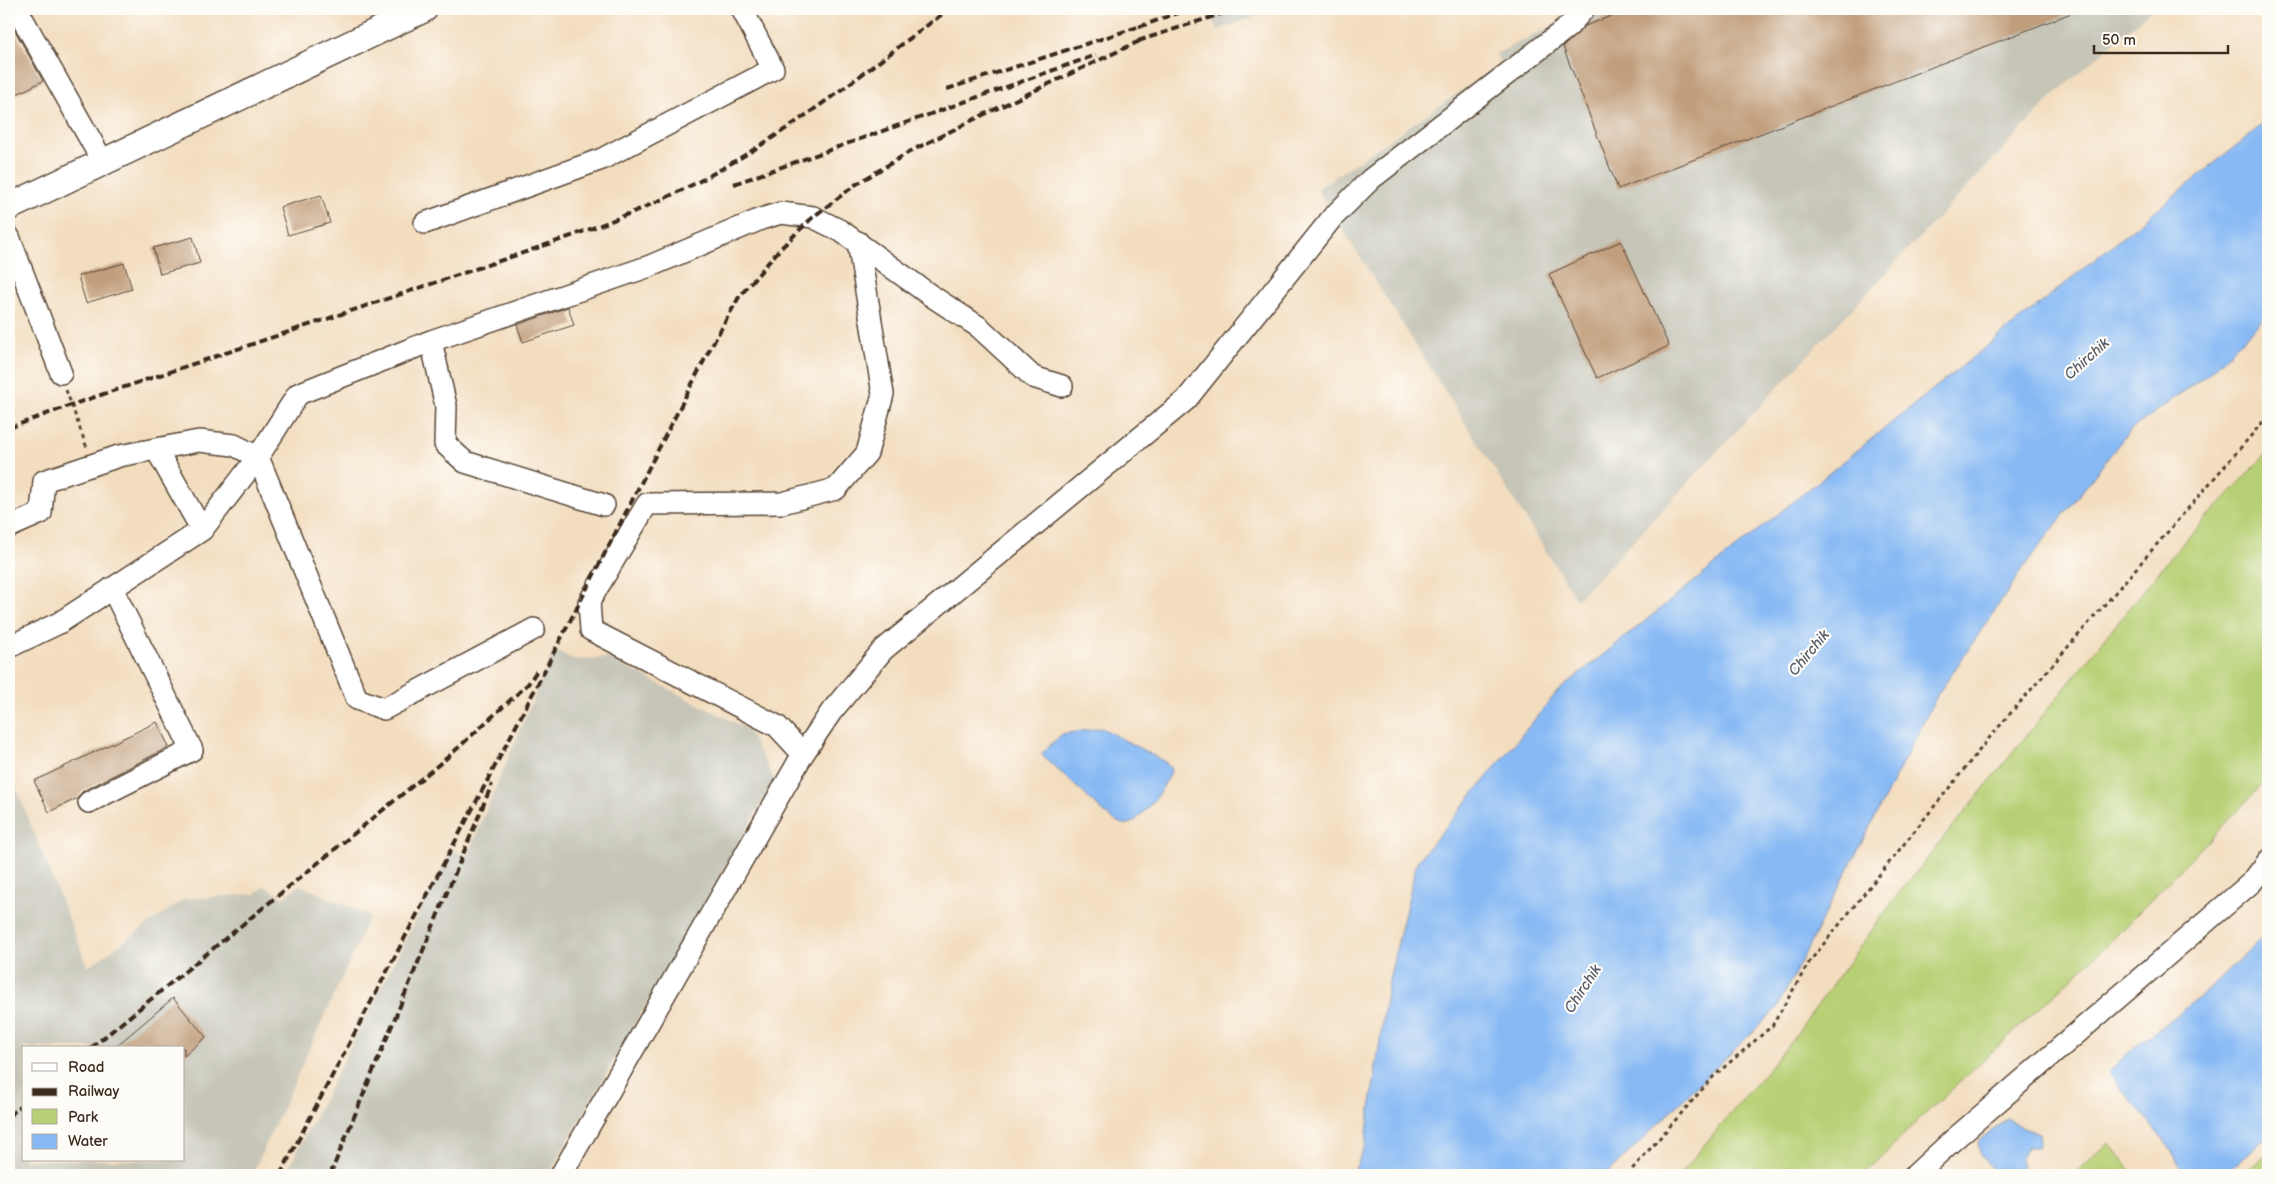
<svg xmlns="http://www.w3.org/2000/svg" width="2277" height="1184" viewBox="0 0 2277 1184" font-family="'Balsamiq Sans',sans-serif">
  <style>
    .industrial { fill: #c6c5b8; fill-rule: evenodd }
    .green { fill: #b8d075; stroke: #7a7d4a }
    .water { fill: #87b9f4; stroke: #617289 }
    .building { fill: #c19e7b }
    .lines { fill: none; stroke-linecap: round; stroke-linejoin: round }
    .minor-casing { stroke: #574536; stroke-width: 24 }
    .major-casing { stroke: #574536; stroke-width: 29 }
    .path { stroke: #574536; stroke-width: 3; stroke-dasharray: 4 4; stroke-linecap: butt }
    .minor { stroke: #fff; stroke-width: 21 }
    .major { stroke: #fff; stroke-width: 26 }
    .rail { stroke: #3b2a1e; stroke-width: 4; stroke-dasharray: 8 4; stroke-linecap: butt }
    .labels { text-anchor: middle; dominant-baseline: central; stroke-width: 4.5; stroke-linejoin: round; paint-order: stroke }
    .water-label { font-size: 15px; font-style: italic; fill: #565c69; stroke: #fdfcf7 }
  </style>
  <rect width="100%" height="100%" fill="#fdfcf7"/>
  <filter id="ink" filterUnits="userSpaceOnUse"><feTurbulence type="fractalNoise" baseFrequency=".02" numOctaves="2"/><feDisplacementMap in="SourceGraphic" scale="10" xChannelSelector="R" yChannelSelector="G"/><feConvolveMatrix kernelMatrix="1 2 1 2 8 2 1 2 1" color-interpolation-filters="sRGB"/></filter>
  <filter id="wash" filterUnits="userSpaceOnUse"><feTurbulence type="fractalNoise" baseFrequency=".0096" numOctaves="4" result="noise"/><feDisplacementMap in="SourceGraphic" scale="20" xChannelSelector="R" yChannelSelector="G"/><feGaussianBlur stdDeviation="1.12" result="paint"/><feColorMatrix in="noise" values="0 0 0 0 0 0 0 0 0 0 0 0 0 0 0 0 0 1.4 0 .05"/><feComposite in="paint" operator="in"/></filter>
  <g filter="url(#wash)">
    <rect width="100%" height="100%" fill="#f3ddbf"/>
    <!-- industrial -->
    <path class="industrial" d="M1206 9H1276L1218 30Z
      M1574 9H2152L2055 94 1577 600 1317 189 1501 64 1496 54 1576 14Z
      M554 649 574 660 608 658 747 729 775 780 548 1175H285L451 850 467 856Z
      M9 770 88 967 184 899 255 894 265 886 283 897 300 885 370 916 252 1175H9ZM24 1048H184V1160H24Z"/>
    <!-- green -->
    <path class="green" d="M2268 452V779L2105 947 1909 1129 1864 1175H1679L1790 1043 1896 897 2174 553Z
      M2109 1143 2134 1175H2073Z
      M2268 1153V1175H2242Z"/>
    <!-- water -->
    <path class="water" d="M2268 120V314L2212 371 2129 431 2031 557 1938 694 1777 1008 1606 1175H1353L1365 1145 1388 984 1417 862 1558 691Z
      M1102 728 1165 762 1171 769C1171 780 1140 821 1129 824 1121 826 1115 820 1108 816L1041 754 1062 734Z
      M2268 933V1136L2227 1172 2184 1175 2172 1151 2108 1072 2136 1046 2199 998Z
      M2007 1118 2022 1128 2039 1133 2040 1141 2038 1147 2027 1148 2020 1159 2023 1172 2021 1175H1997L1980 1155 1978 1141Z"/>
    <g id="blocks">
      <!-- building -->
      <path class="building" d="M1630 9H2079V10L1618 189 1563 47 1585 26Z
        M9 20 43 81 17 94 9 77Z
        M321 195 330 223 288 235 280 207Z
        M193 237 200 263 160 274 153 248Z
        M1621 241 1669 346 1597 378 1549 274Z
        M124 263 132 289 86 303 78 276Z
        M568 307 574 325 523 342 517 325Z
        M157 722 169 747 83 791 78 798 49 812 34 781Z
        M173 998 206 1037 184 1056V1048H114Z"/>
    </g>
  </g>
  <g filter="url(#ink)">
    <use href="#blocks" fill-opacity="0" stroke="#574536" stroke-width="1"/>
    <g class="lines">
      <!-- minor casing -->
      <g class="minor-casing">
        <path id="minor" d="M17 9 103 162
          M425 223 602 159 773 69 742 9
          M9 237 61 373
          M431 341 446 406 445 444 465 462 604 505
          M156 449 199 441 234 445 258 457 357 699 384 709 534 629
          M9 527 41 513 44 481 119 456 156 449 202 530
          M9 647 59 623 202 530 258 457 298 394 431 341 650 266 761 219 781 213 813 217 841 231 930 295 979 327 1033 377 1062 386
          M803 754 777 726 591 630 589 602 647 504 782 503 836 489 867 453 883 394 858 242
          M89 802 192 750 112 588
          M561 1175 803 754 831 712 883 650 1186 400 1332 218 1371 179 1568 27 1584 9
          M1915 1175 1952 1141 2252 882 2268 861"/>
      </g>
      <!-- major casing -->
      <g class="major-casing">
        <path id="major" d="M9 207 424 9"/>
      </g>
      <!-- path -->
      <path class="path" d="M66 390 87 448
        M1627 1175 1714 1076 1772 1026 1810 961 1990 737 2268 416"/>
      <!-- minor -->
      <use href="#minor" class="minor"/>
      <!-- major -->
      <use href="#major" class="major"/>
      <!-- rail -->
      <path class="rail" d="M1139 27 1188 9
        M1138 41 1236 9
        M947 89 1144 25
        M734 184 1096 55
        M9 409H12
        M9 428 71 405C193 364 315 323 437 282 524 252 614 225 696 183 787 135 867 70 949 9
        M91 1048 448 757 528 684 538 669
        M9 1116 24 1103
        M280 1175 515 728 712 345 739 297 779 250 813 217 855 185 911 151 985 114 1144 39
        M330 1175 492 784"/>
    </g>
  </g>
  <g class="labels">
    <!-- water labels -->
    <g class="water-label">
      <text transform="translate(2087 359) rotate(-42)">Chirchik</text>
      <text transform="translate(1809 653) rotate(-50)">Chirchik</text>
      <text transform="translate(1583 989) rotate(-57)">Chirchik</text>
    </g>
  </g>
  <!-- margin -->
  <rect width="2277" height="1184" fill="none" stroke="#fdfcf7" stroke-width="30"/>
  <!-- legend -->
  <rect x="22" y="1046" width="162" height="115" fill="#fdfcf7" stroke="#afa8a0"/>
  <rect x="32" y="1063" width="25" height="8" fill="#ffffff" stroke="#afa8a0"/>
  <text x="68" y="1072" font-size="15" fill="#3b2a1e">Road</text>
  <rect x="32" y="1088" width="25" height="8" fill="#3b2a1e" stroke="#afa8a0"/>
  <text x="68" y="1096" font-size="15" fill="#3b2a1e">Railway</text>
  <rect x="32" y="1109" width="25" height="15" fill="#b8d075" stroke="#afa8a0"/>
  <text x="68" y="1122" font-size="15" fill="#3b2a1e">Park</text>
  <rect x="32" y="1134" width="25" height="15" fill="#87b9f4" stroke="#afa8a0"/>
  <text x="68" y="1146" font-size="15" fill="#3b2a1e">Water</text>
  <!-- scale -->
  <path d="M2094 45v8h134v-8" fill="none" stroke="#3b2a1e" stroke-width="2.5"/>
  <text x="2102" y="45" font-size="15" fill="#3b2a1e" stroke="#fdfcf7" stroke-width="4" paint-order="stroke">50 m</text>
</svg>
